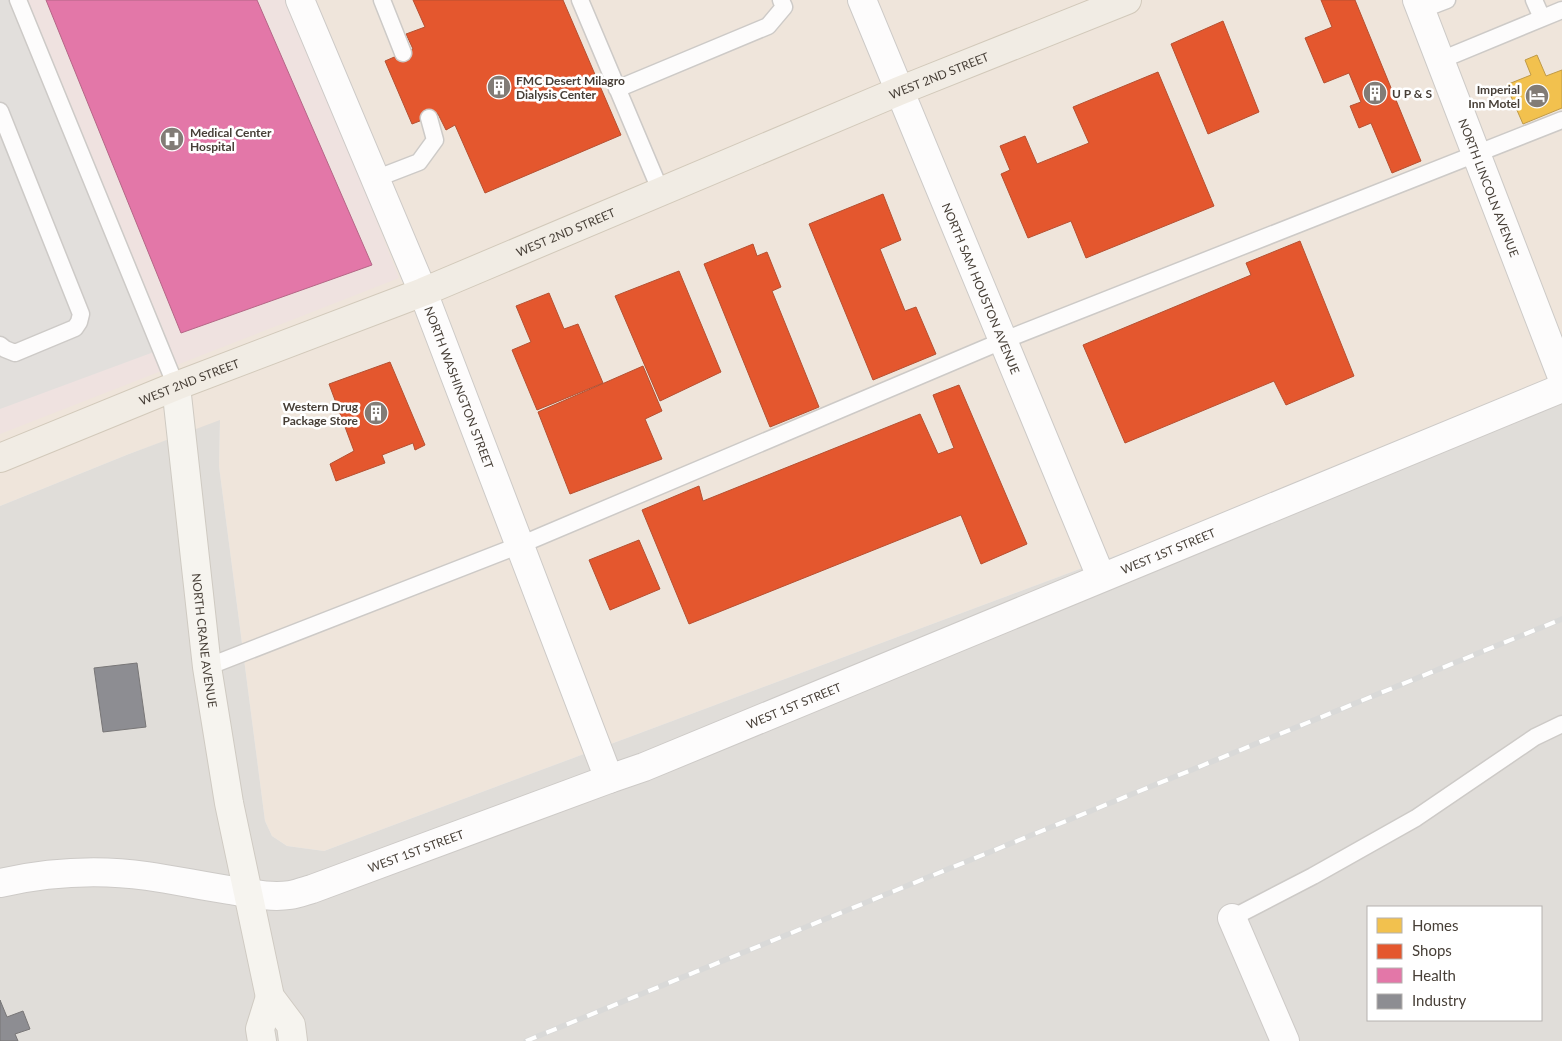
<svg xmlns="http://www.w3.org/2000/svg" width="1562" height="1041" viewBox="0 0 1562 1041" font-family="Lato,sans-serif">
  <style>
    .commercial { fill: #efe5db }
    .industrial { fill: #e0ddd9; fill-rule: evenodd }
    .medical { fill: #efe2e0 }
    .parking { fill: #e2dfdc }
    .homes { fill: #f2c14e; stroke: #bf9a47 }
    .shops { fill: #e4572e; stroke: #b55031 }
    .health { fill: #e377a8; stroke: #b46686 }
    .industry { fill: #8d8d92; stroke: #787677 }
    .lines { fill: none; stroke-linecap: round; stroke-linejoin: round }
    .service-casing { stroke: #cdcac7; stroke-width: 19 }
    .minor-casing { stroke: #cdcac7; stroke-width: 30 }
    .secondary-casing { stroke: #cfcac2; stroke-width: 30 }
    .primary-casing { stroke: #d2c9ba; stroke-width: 30 }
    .service { stroke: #fdfcfc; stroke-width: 16 }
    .minor { stroke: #fdfcfc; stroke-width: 28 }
    .secondary { stroke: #f6f4ef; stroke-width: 28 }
    .primary { stroke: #f1ece4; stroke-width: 28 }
    .rail-casing { stroke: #d9d9d8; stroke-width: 5.5 }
    .rail { stroke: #fff; stroke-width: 4; stroke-dasharray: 11; stroke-linecap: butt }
    .labels { text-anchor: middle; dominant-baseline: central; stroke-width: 5; stroke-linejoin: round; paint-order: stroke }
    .street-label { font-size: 12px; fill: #473f37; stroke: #fff }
    .poi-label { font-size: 12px; font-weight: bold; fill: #473f37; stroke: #fff; text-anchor: start }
  </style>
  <rect width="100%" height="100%" fill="#f0eeeb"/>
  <!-- commercial -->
  <path class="commercial" d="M0 0H1562V389L324 851 287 846 272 836 265 821 219 466 220 421 129 454 0 506Z"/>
  <!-- industrial -->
  <path class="industrial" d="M1562 389V1041H0V506L129 454 220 420 219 466 265 821 272 836 287 846 324 851ZM1368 907H1541V1020H1368Z"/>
  <!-- medical -->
  <path class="medical" d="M0 0H290L399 278 0 434Z"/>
  <!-- parking -->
  <path class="parking" d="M0 0H25L170 346 0 409Z"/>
  <!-- homes -->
  <path class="homes" d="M1537 55 1546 76 1562 70V108L1523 124 1506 85 1531 75 1525 60Z"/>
  <!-- shops -->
  <path class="shops" d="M413 0H563L621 135 485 193 455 125 446 130 438 114 412 124 385 61 413 49 406 34 425 27Z
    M1321 0H1355L1421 161 1392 173 1371 123 1359 128 1350 106 1361 102 1349 73 1324 83 1305 38 1332 27Z
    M1223 21 1259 112 1208 134 1171 44Z
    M1158 72 1214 206 1086 258 1071 221 1028 238 1001 174 1010 170 1000 146 1025 136 1037 164 1089 143 1073 107Z
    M883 194 901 240 880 249 905 311 916 307 936 354 873 380 809 224Z
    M1300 241 1354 376 1286 405 1274 381 1125 443 1083 345 1251 275 1246 263Z
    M753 244 757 256 767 252 781 287 772 291 819 407 770 427 704 264Z
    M679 271 721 372 660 401 615 296Z
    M549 293 564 329 578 324 603 383 537 410 512 350 531 342 516 306Z
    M390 362 425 445 415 450 413 443 382 455 385 463 336 481 330 464 354 451 329 384Z
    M643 366 662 411 645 419 662 459 570 494 538 412Z
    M959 385 1027 544 981 564 961 515 689 624 642 510 699 486 703 501 920 414 938 454 954 448 933 395Z
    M639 540 660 589 610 610 589 560Z"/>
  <!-- health -->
  <path class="health" d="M46 0H257L372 265 181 333Z"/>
  <!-- industry -->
  <path class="industry" d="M137 663 146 727 103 732 94 668Z
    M0 1000 7 1017 23 1011 30 1029 15 1034 18 1041H0Z"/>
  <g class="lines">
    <!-- service casing -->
    <g class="service-casing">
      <path id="service" d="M18 0 176 386
        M382 0 403 53
        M580 0 661 192
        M1534 0 1542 18
        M1421 10 1447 0
        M1441 60 1562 10
        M617 89 768 26 784 7 781 0
        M0 111 81 314 79 322 75 328 15 353 5 349 0 345
        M375 179 419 162 435 140 429 118
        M207 667 520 545 1002 341 1562 120
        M1232 918 1313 876 1416 818 1535 737 1562 724"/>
    </g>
    <!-- minor casing -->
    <g class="minor-casing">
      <g id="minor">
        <path id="s1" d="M300 0 423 292 609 779"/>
        <path id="s2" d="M862 0 1101 577"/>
        <path id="s3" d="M1417 0 1562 377"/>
        <path id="s4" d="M0 883C49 872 97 869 147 876 175 880 202 886 229 890 249 893 270 898 290 895 297 894 305 891 312 889L609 779 644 767 1562 388"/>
        <path d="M1232 918 1285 1041"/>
      </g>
    </g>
    <!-- secondary casing -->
    <g class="secondary-casing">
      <g id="secondary">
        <path id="s5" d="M176 386 207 667 229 803 270 997 291 1025 293 1041"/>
        <path d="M262 1041 260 1029 270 997"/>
      </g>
    </g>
    <!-- primary casing -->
    <g class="primary-casing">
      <g id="primary">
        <path id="s6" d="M0 458 176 386 423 292 899 91 1127 0"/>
      </g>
    </g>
    <!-- service -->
    <use href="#service" class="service"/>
    <!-- minor -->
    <use href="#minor" class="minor"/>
    <!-- secondary -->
    <use href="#secondary" class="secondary"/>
    <!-- primary -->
    <use href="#primary" class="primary"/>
    <!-- rail casing -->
    <g class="rail-casing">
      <path id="rail" d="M526 1041 1562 619"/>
    </g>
    <!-- rail -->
    <use href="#rail" class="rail"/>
  </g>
  <!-- icons -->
  <defs>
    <g id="building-disc" transform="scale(1.25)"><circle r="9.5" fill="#827c76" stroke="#fff"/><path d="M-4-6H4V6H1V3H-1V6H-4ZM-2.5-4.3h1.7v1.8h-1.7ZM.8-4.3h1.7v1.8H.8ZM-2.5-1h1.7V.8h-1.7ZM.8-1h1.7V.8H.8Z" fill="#fff"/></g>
    <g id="hotel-disc" transform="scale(1.25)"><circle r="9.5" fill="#827c76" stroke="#fff"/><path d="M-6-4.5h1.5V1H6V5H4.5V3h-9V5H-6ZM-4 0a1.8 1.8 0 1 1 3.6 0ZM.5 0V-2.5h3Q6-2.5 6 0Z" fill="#fff"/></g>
    <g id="hospital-disc" transform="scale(1.25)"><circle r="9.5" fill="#827c76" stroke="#fff"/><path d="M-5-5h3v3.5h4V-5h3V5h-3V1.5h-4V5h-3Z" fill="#fff"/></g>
  </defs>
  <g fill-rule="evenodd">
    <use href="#building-disc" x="499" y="87"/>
    <use href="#building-disc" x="1375" y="93"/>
    <use href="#hotel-disc" x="1537" y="96"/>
    <use href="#hospital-disc" x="172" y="139"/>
    <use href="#building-disc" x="376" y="413"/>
  </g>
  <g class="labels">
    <!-- street labels -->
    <g class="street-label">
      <text stroke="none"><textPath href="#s6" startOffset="1014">WEST 2ND STREET</textPath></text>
      <text stroke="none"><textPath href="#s3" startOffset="201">NORTH LINCOLN AVENUE</textPath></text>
      <text stroke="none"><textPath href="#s6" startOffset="609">WEST 2ND STREET</textPath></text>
      <text stroke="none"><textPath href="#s2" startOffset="312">NORTH SAM HOUSTON AVENUE</textPath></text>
      <text stroke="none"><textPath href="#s6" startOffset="204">WEST 2ND STREET</textPath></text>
      <text stroke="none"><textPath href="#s1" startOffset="419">NORTH WASHINGTON STREET</textPath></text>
      <text stroke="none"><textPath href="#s4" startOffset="1236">WEST 1ST STREET</textPath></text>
      <text stroke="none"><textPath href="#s5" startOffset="256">NORTH CRANE AVENUE</textPath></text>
      <text stroke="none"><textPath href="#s4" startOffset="831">WEST 1ST STREET</textPath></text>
      <text stroke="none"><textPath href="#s4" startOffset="426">WEST 1ST STREET</textPath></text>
    </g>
    <!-- poi labels -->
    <g class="poi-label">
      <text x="516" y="80">FMC Desert Milagro<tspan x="516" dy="14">Dialysis Center</tspan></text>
      <text x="1520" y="89" text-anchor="end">Imperial<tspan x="1520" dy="14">Inn Motel</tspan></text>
      <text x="1392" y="93">U P &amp; S</text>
      <text x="190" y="132">Medical Center<tspan x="190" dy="14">Hospital</tspan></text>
      <text x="358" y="406" text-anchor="end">Western Drug<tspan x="358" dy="14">Package Store</tspan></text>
    </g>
  </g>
  <!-- legend -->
  <rect x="1367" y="906" width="175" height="115" fill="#ffffff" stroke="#b5b2af"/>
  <rect x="1377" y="918" width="25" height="15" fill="#f2c14e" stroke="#b5b2af"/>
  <text x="1412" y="931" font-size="15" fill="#473f37">Homes</text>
  <rect x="1377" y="944" width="25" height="15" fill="#e4572e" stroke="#b5b2af"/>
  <text x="1412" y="956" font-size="15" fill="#473f37">Shops</text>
  <rect x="1377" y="968" width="25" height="15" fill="#e377a8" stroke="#b5b2af"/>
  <text x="1412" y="981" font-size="15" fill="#473f37">Health</text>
  <rect x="1377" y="994" width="25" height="15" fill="#8d8d92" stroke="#b5b2af"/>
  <text x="1412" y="1006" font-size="15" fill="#473f37">Industry</text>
</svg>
